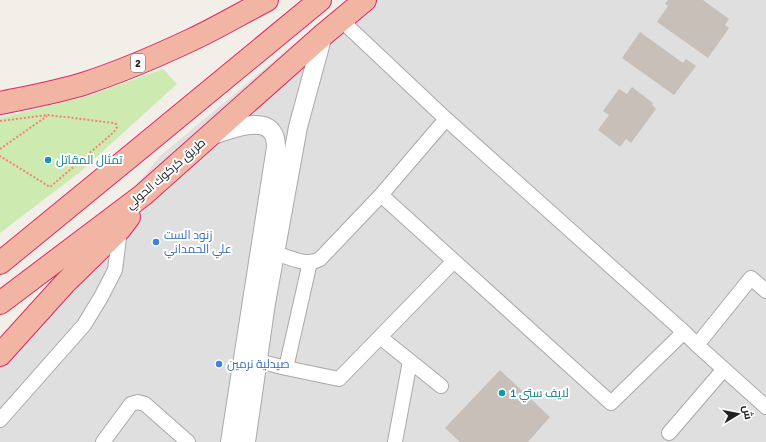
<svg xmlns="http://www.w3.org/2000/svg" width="766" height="442" viewBox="0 0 766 442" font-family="Signika,Cairo,sans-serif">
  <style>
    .residential { fill: #e0dfdf }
    .grass { fill: #cdebb0 }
    .building { fill: #c7bfb8 }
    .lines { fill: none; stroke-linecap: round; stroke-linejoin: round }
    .minor-casing { stroke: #a9a9a9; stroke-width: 16 }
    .tertiary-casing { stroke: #a9a9a9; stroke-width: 20 }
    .trunk-casing { stroke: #dc2a67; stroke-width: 24 }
    .path { stroke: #fa8072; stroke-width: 2; stroke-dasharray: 2 2; stroke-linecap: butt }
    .minor { stroke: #fff; stroke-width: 14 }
    .tertiary { stroke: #fff; stroke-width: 18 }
    .trunk { stroke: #f2b4a3; stroke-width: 22 }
    .culture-dot { fill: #0f9aa8; stroke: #fff; stroke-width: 1.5 }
    .shop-dot { fill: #3f7fe0; stroke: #fff; stroke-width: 1.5 }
    .labels { text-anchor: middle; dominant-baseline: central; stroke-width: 4; stroke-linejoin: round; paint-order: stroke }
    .shield { fill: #fff; stroke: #646464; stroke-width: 1 }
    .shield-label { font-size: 11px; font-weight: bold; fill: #222 }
    .culture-label { font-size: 12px; fill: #0d838f; stroke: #fff; text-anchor: start }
    .street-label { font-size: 12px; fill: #222; stroke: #fff }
    .shop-label { font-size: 12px; fill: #366cbe; stroke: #fff; text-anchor: start }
  </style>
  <rect width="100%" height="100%" fill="#f2efe9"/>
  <!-- residential -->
  <path class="residential" d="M347 0H766V442H0V355L160 156Z"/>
  <!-- grass -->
  <path class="grass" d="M163 69 177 84 80 172 0 233V118L88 96Z"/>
  <!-- building -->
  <path class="building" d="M668 0H703L729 19 725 25 729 28 708 58 657 22 668 6 665 4Z
    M640 32 683 63 686 59 696 66 674 95 622 58Z
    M632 87 653 103 652 105 656 109 631 143 626 139 620 147 598 130 609 115 603 111 619 89 627 94Z
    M500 370 550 417 528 442H460L445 428Z"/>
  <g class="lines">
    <!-- minor casing -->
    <g class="minor-casing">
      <path id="minor" d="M341 20 446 119 684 332 697 345 766 407
        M381 195 611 403 684 332
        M275 253C289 257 306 267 320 259L381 195 446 119
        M380 337 441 386
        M697 345 751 278 766 291
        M258 361 286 368 339 379 454 261
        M286 368 310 262
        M0 420 84 325 101 297 115 270 120 229
        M669 433 724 369
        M103 442 131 404 138 402 145 404 188 442
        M395 442 410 361"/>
    </g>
    <!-- tertiary casing -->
    <g class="tertiary-casing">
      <path id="tertiary" d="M213 135C227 130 262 117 272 132 275 136 276 142 276 147L230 442
        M246 442 266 303 298 127 323 35"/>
    </g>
    <!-- trunk casing -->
    <g class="trunk-casing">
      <path id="trunk" d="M0 103C29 97 58 92 86 83 122 71 157 56 191 40 217 28 242 13 267 0
        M0 263 138 150 320 0
        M0 303 143 195 323 35 365 0
        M0 355 65 283 120 229 129 217"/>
    </g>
    <!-- path -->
    <path class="path" d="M0 121 48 115 114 123 116 124 117 127 114 132 50 187 0 156
      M0 149 47 116"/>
    <!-- minor -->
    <use href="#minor" class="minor"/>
    <!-- tertiary -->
    <use href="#tertiary" class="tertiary"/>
    <!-- trunk -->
    <use href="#trunk" class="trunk"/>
  </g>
  <!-- markers -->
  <g class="culture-dot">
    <circle cx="48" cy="160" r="4"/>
    <circle cx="502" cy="393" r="4"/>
  </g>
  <g class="shop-dot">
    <circle cx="156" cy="242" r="4"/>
    <circle cx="219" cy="364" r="4"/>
  </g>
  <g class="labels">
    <!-- shield labels -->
    <rect class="shield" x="131" y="54" width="14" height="18" rx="3"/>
    <g class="shield-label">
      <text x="138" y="63">2</text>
    </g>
    <!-- culture labels -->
    <g class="culture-label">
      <text x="56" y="160">تمثال المقاتل</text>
      <text x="510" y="393">لايف ستي 1</text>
    </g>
    <!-- street labels -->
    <g class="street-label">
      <text transform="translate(166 174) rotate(-41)">طريق كركوك الحولي</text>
    </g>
    <!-- shop labels -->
    <g class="shop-label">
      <text x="164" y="235">زنود الست<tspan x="164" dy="14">علي الحمداني</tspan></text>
      <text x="227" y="364">صيدلية نرمين</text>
    </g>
  </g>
  <!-- north arrow -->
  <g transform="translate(738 414) rotate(80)" stroke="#ffffff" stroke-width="3" paint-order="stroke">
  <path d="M0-3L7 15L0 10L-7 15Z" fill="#222222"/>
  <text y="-6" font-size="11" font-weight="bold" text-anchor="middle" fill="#222222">ش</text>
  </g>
</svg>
